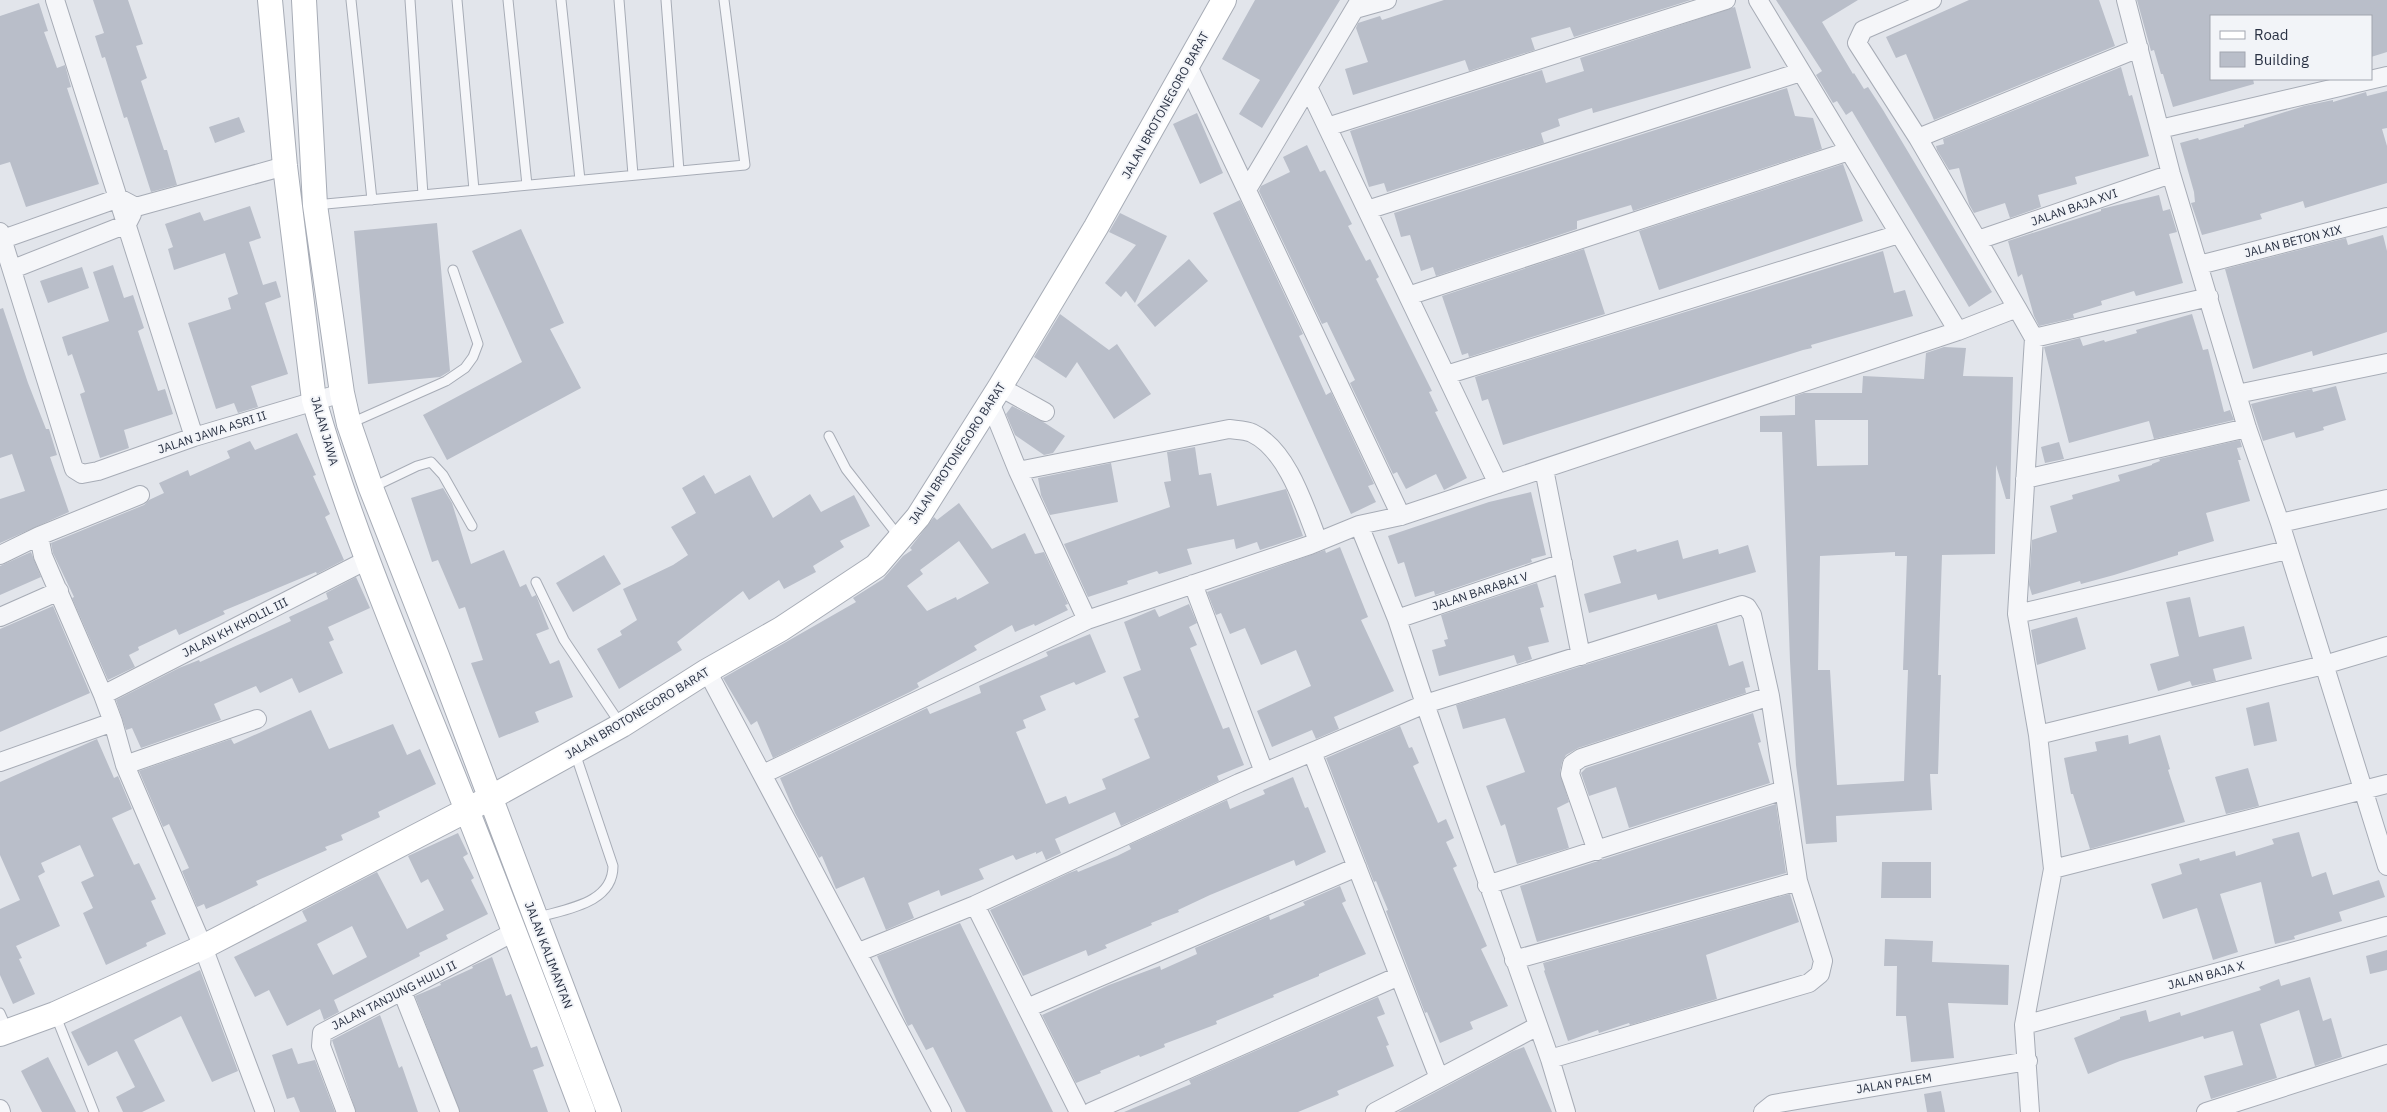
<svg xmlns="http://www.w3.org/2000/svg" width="2387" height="1112" viewBox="0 0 2387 1112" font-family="'IBM Plex Sans',sans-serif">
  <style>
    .building { fill: #b9bec9; fill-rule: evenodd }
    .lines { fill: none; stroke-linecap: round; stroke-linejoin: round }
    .service-casing { stroke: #a7acb6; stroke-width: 11 }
    .minor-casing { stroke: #a7acb6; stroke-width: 20 }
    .secondary-casing { stroke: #a7acb6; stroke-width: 26 }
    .service { stroke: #f5f6f9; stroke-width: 9 }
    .minor { stroke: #f5f6f9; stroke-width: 18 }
    .secondary { stroke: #fff; stroke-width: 24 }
    .labels { text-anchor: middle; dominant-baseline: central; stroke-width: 4; stroke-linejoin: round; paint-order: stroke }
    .street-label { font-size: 12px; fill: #2a3244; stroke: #f2f4f8 }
  </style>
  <rect width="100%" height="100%" fill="#e2e5eb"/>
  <!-- building -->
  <path class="building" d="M93 0H128L143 44 136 46 147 78 141 81 164 150H167L177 185 151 192 127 117 124 118 105 57 102 58 95 36 104 33Z
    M1255 0H1340L1262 128 1239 114 1260 80 1222 59Z
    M1444 0H1691L1574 37 1570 27 1531 38 1535 50 1469 71 1465 60 1353 95 1345 69 1368 62 1356 28 1358 23 1380 16 1382 20Z
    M1776 0H1858L1822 22 1853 74 1854 73 1864 89 1868 87 1883 110 1992 292 1969 307 1852 111 1846 115 1837 101 1833 103 1816 75 1822 71Z
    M1969 0H2099L2115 46 1934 120 1906 54 1896 58 1886 37Z
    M2137 0H2387V52L2371 57V16H2211V79H2253L2254 84 2173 107 2163 74H2161L2154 50 2151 51Z
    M39 3 48 31 44 32 57 68 65 65 71 87 67 88 99 184 26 207 10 162 0 165V16Z
    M1735 7 1751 68 1593 113 1592 108 1558 119 1560 126 1541 133 1544 143 1387 192 1384 183 1369 187 1350 131 1542 70 1546 83 1584 71 1580 58Z
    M2121 67 2129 96 2132 95 2149 156 2075 177 2077 184 2038 195 2041 207 2010 218 2005 203 1974 213 1969 204 1959 168 1949 170 1937 150 1936 146 1944 144 1943 139Z
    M1787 88 1795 116 1813 118 1822 149 1633 211 1631 205 1577 221V229L1436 276 1433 267 1421 271 1410 235 1401 237 1394 213Z
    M2387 91V128L2382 129 2387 146V183L2305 208 2303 201 2260 214 2262 219 2202 235 2191 203 2195 202 2194 192 2180 143 2198 138 2199 140 2244 127V125L2304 106 2333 100V102L2366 92 2367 96Z
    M1197 113 1223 173 1200 184 1173 124Z
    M239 117 245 132 215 143 209 127Z
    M1307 145 1320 172 1325 170 1352 224 1348 226 1366 261 1370 259 1379 277 1376 279 1432 391 1429 392 1438 411 1435 412 1467 478 1444 490 1436 474 1406 489 1397 472 1393 474 1350 383 1355 380 1327 322 1322 324 1259 191 1261 186 1290 172 1283 157Z
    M1843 164 1863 221 1659 290 1639 231Z
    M2159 195 2163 211 2170 209 2177 232 2169 234 2183 283 2136 296 2134 291 2101 301 2102 305 2073 314 2074 318 2039 326 2034 316 2022 274 2018 277 2008 241 2101 211V209Z
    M1240 200 1303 334 1299 336 1326 395 1331 392 1374 484 1368 486 1376 502 1351 514 1213 213Z
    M250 206 261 238 249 242 263 285 276 281 281 297 265 303 288 374 251 386 258 407 238 413 234 403 216 409 188 323 231 309 228 298 238 294 225 253 174 270 168 249 173 247 165 224 200 212 204 221Z
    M1120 213 1167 236 1135 303 1126 291 1121 297 1105 283 1136 245 1109 232Z
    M437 223 450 371 440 377 368 384 354 231Z
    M521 229 564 323 550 329 581 388 447 460 423 415 522 362 472 251Z
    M2383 235 2387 251V332L2313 356 2312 351 2253 369 2225 269 2346 238 2348 245Z
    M1584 249 1605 314 1469 357 1468 353 1462 355 1442 296Z
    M1883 251 1894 293 1905 290 1913 316 1811 345 1812 348 1803 350 1503 445 1488 399 1482 401 1475 377Z
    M1189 259 1208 281 1155 327 1137 305Z
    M113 265 124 298 133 295 144 328 138 331 158 391 165 389 173 414 124 430 129 448 100 458 80 394 85 392 72 354 68 356 62 337 109 321 93 272Z
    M82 267 89 288 48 303 40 281Z
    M3 308 28 383 46 429H49L57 455 50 457 69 512 0 543V499L25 491 12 454 0 458V309Z
    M1060 314 1109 350 1117 344 1151 394 1114 419 1077 362 1066 378 1034 357Z
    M2192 314 2203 350 2208 349 2224 412 2230 410 2234 420 2154 439 2149 421 2069 443 2044 347 2080 338 2083 346 2104 340 2105 342 2137 333 2136 330Z
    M1944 347 1966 348 1963 376 2013 377 2010 499H2006L1996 465 1995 554 1942 555 1938 675H1941L1938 774H1930L1932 810 1836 816 1837 842 1806 844 1796 765 1790 661 1782 432H1760V416L1795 415V396L1804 393H1862L1863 376 1924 379 1926 353ZM1815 420H1868V465L1817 466ZM1895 552V556H1907L1903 670H1908L1904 781 1837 785 1830 670H1818L1820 556Z
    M2336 386 2346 420 2323 427 2324 430 2296 438 2294 432 2263 441 2251 404 2290 394 2312 389 2313 392Z
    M1012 406 1045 423 1065 436 1053 453 1044 455 1015 435 1006 414Z
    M297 433 316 475 313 476 330 514 325 517 344 560 317 574 316 572 223 611 225 614 179 635 176 629 138 647 139 650 129 655 135 667 108 680 72 598 74 597 53 553 51 543 144 505 149 500 164 493 159 483 188 470 190 476 230 458 227 451 250 441 255 450Z
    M2240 440 2242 447 2237 448 2241 460H2238L2250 501 2206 513 2214 541 2178 552V555L2114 575 2081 584 2080 581 2032 595 2029 585 2032 540 2057 532 2050 506 2073 499 2072 495 2120 481 2118 475 2152 465V464L2160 461 2159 459Z
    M2059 442 2064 459 2045 463 2041 447Z
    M1195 447 1199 475 1211 473 1217 506 1286 489 1303 536 1260 550 1257 542 1236 549 1234 539 1187 549 1192 564 1159 574 1157 571 1127 581 1128 584 1088 597 1064 544 1170 507 1164 482 1171 481 1167 452Z
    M1111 463 1118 502 1050 515 1041 495 1038 478Z
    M704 475 715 494 750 475 773 518 810 494 821 512 854 495 870 526 840 541 844 547 813 566 816 572 784 589 779 580 749 600 743 591 677 642 682 650 619 689 597 649 622 635 620 631 637 620 623 589 673 565 688 555 671 527 696 513 682 488Z
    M443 488 452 503 471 564 504 550 520 587 526 584 532 597 536 595 549 629 536 634 550 664 559 660 573 697 535 712 539 722 499 738 471 663 483 660 465 607 459 609 438 560 432 562 411 498Z
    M1531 492 1546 555 1531 559 1532 562 1435 595 1434 591 1415 597 1404 562 1398 564 1388 536 1489 502Z
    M959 503 992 549 1025 533 1035 554 1044 552 1068 604 1065 605 1068 610 1035 626 1034 624 1015 632 1012 625 974 646 977 650 917 683 919 687 910 692 773 758 757 721 751 725 723 678 856 602 853 598 883 579 903 556 912 550 910 548 934 517 937 520ZM959 541 989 583 957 600 956 597 927 611 907 586 923 574 920 570Z
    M1678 540 1683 559 1718 549 1719 554 1748 545 1756 572 1658 600 1656 594 1589 613 1584 594 1621 583 1613 556 1636 549 1637 552Z
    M1340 547 1368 617 1361 620 1394 691 1334 717 1339 729 1316 739 1312 730 1272 747 1257 711 1311 686 1296 650 1261 665 1245 628 1230 634 1221 613 1216 615 1207 592 1325 550 1326 553Z
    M31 552 41 577 0 595V566Z
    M604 555 621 584 573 612 556 583Z
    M356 577 370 608 328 627 334 640 329 642 343 673 299 693 292 678 260 693 256 686 214 704 221 720 141 748 132 728 126 730 116 700 179 668 199 660 200 662 291 621 289 617 328 599 326 593Z
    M1537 583 1544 607 1540 608 1549 642 1528 647 1532 659 1517 664 1514 655 1439 676 1432 650 1446 646 1444 640 1448 639 1441 615Z
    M2190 597 2199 637 2244 626 2252 659 2213 669 2216 681 2192 686 2190 681 2158 691 2150 664 2179 656 2166 602Z
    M1189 604 1197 623 1189 627 1197 645 1190 648 1223 729 1229 727 1244 765 1217 776 1219 781 1121 826 1115 812 1055 839 1061 853 1046 860 1042 851 1036 854V852L1016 860 1013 855 979 869 984 879 941 896 939 890 908 903 914 918 886 930 864 877 836 889 822 856 819 858 795 813 780 778 927 708 930 714 981 693 979 686 1048 656 1046 652 1090 634 1106 672 1076 685 1074 682 1040 696 1046 710 1023 720 1026 728 1016 732 1046 804 1066 796 1069 804 1106 789 1102 779 1150 758 1134 719 1139 717 1123 677 1141 670 1124 622 1155 609 1159 617Z
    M53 606 90 693 0 732V629Z
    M2077 617 2086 649 2037 665 2031 630Z
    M1717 624 1729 666 1743 661 1750 687 1745 688 1746 693 1578 748 1566 755 1562 762 1560 772 1569 802 1557 808 1569 848 1517 864 1505 824 1501 826 1486 786 1525 772 1505 718 1463 729 1456 705Z
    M2269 702 2277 741 2254 746 2246 708Z
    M311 710 329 749 393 724 407 755 420 749 436 784 378 812 380 817 341 835 343 840 325 847 327 850 256 881 258 885 220 903 206 909 204 904 197 907 182 871 189 868 169 824 163 827 139 771 231 739 234 744Z
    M1753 713 1761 742 1758 743 1770 783 1629 828 1616 787 1589 796 1581 773 1586 768Z
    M1400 726 1409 748 1412 747 1419 763 1413 766 1438 823 1446 819 1454 838 1446 842 1457 866 1453 868 1487 946 1481 949 1508 1006 1470 1022 1473 1029 1440 1043 1427 1012 1425 1013 1386 911 1388 910 1376 881 1374 882 1326 758Z
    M2128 735 2129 744 2160 735 2170 769 2168 770 2185 822 2090 849 2073 794H2071L2064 758 2097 751 2095 742Z
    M97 739 114 778 118 776 132 809 112 818 134 865 139 863 156 899 151 901 166 934 146 943 147 946 106 965 83 913 93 908 81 882 94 876 80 845 41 863 45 872 38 876 60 926 16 946 22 958 19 959 35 994 13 1004 0 975V909L20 900 0 855V782Z
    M2248 768 2259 806 2226 814 2215 777Z
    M1293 777 1305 808 1308 807 1326 852 1296 866 1294 860 1210 895 1178 910 1179 912 1151 923 1152 925 1105 945 1107 948 1088 956 1086 950 1023 976 990 910 1069 873 1077 870 1078 872 1117 856 1131 849 1129 845 1227 800 1230 809 1265 794 1263 790Z
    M1776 804 1786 873 1537 942 1520 886Z
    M2299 832 2312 877 2326 872 2333 895 2379 880 2385 897 2339 912 2342 921 2294 936 2295 939 2275 944 2261 882 2220 894 2238 952 2213 960 2197 908 2163 919 2151 884 2182 874 2179 864 2199 858 2200 861 2235 851 2236 856 2274 844 2272 839Z
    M458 833 468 854 463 857 474 878 471 880 488 914 446 935 448 939 419 953 420 956 334 1000 339 1012 324 1020 320 1009 287 1026 269 990 255 997 234 957 307 921 302 911 377 872 407 929 444 910 428 879 421 883 408 856ZM352 926 367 957 333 975 317 944Z
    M1882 862H1931V898H1881Z
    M1340 886 1346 901 1342 903 1366 954 1319 974V976L1273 995 1274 997 1216 1021 1217 1024 1164 1044 1165 1047 1140 1057 1139 1055 1100 1071 1101 1073 1076 1083 1042 1015 1109 985 1160 966 1161 970 1197 954 1195 948 1269 916 1270 920 1305 905 1303 902Z
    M1790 894 1799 922 1706 955 1717 999 1630 1025 1629 1023 1599 1033 1598 1030 1568 1041 1544 971 1545 970 1543 963Z
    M960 923 997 998 1053 1112H966L933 1047 926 1050 912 1024 908 1026 907 1024 877 956Z
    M1885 939 1933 941 1932 962 2009 965 2008 1005 1948 1003 1954 1058 1911 1062 1906 1016H1896L1897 966H1884Z
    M2387 950V970L2370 974 2366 956Z
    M492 957 506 996 511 994 531 1048 537 1046 544 1066 533 1070 548 1112H460L415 996 441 985 440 983 473 968 472 966Z
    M200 970 238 1071 212 1082 181 1016 134 1040 165 1101 142 1112H123L116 1097 135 1087 117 1051 88 1066 71 1032Z
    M2310 977 2323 1021 2331 1018 2342 1057 2315 1066 2299 1010 2260 1024 2277 1078 2211 1099 2204 1076 2243 1065 2233 1031 2204 1039 2203 1036 2120 1061 2088 1074 2074 1038 2120 1019V1017L2146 1010 2149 1022 2180 1012 2181 1016 2261 990 2259 987 2279 979 2281 986Z
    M1378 997 1385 1014 1377 1017 1389 1045 1386 1046 1394 1066 1337 1091 1339 1095 1298 1112H1124L1191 1084 1189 1080Z
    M380 1015 399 1068 402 1066 418 1112H356L332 1040Z
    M1524 1047 1552 1112H1398L1513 1051Z
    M292 1048 298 1064 315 1060 335 1112H300L294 1097 287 1099 272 1055Z
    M48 1057 76 1112H42L21 1071Z
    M1941 1091 1945 1112H1927L1924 1094Z"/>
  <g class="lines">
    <!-- service casing -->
    <g class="service-casing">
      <path id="service" d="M351 0 372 200
        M410 0 423 195
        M457 0 474 190
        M508 0 527 185
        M561 0 580 180
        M619 0 633 175
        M666 0 679 171
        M315 205 745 165 724 0
        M351 423 446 381 465 368 473 357 478 344 453 270
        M829 436 846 469 900 538
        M371 488 417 466 431 462 443 475 472 526
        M536 582 564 640 621 725
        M536 918C565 909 613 904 613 866L575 753
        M0 1013 8 1031
        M55 1014 94 1112"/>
    </g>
    <!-- minor casing -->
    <g class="minor-casing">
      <path id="minor" d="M55 0 194 437
        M1758 0 1958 331
        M1932 0 1863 30 1857 43 1918 138 2017 308
        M2126 0 2171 174 2247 428 2280 523 2387 866
        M1355 9 1387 0
        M1188 66 1401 516
        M1308 87 1498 484
        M1327 127 1726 0
        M2160 129 2387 76
        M1918 138 2139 48
        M1248 188 1360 0
        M1367 210 1801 72
        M0 232 74 469 82 474 98 471 194 437 342 393
        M3 239 119 198 136 207 285 166
        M1978 240 2171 174
        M2199 265 2387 217
        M13 269 127 224 132 214
        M1408 296 1849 151
        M1446 375 1899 234
        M1000 387 1045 412
        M2237 394 2387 363
        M990 402 1018 471 1087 620
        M1544 469 1581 656
        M1018 471 1229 429C1236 430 1246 430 1252 433 1288 450 1305 508 1318 541
        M2025 479 2247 428
        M2280 523 2387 499
        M1359 525 1397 619 1425 704 1550 1059 1566 1112
        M39 536 140 495
        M0 555 39 536 43 556 103 695 113 722 125 765 203 947 265 1112
        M1193 584 1264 772
        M2017 614 2287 550
        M0 617 59 591
        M1397 619 1563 563
        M707 671 942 1112
        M103 695 367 560
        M2038 735 2324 665 2387 646
        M1312 752 1439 1078
        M0 762 113 722
        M125 765 257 719
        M763 774 1087 620 1310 545 1359 525 1401 516 1958 331 2017 308 2034 338 2209 297
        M1597 851 1570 774 1572 764 1581 758 1770 696
        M2053 869 2387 784
        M1487 885 1784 790
        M975 905 1079 1112
        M859 952 975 905 1239 783 1425 704 1742 605 1747 607 1752 615 1770 696 1798 881 1823 961 1820 974 1809 983 1550 1059
        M1514 960 1798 881
        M402 991 450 1112
        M1027 1008 1357 867
        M2024 1025 2387 926
        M0 1109 1 1112
        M346 1112 321 1046 322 1033 514 932
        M1091 1112 1399 976
        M1375 1112 1538 1026
        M1763 1112 1773 1104 2028 1061
        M2030 1112 2024 1025 2053 869 2038 735 2017 614 2034 338
        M2206 1112 2387 1054"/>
    </g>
    <!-- secondary casing -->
    <g class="secondary-casing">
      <path id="secondary" d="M270 0 285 166 314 400C351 530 405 655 455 780 499 890 541 1001 583 1112
        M304 0 315 205 342 393 349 424 371 488 437 656 609 1112
        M0 1034 55 1014 203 947 490 798 622 725 707 671 781 629 876 566 918 517 1000 387 1096 227 1224 0"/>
    </g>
    <!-- service -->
    <use href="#service" class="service"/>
    <!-- minor -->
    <use href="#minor" class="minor"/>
    <!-- secondary -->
    <use href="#secondary" class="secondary"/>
  </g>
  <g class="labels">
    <!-- street labels -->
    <g class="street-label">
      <text transform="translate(1165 105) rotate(-61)">JALAN BROTONEGORO BARAT</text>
      <text transform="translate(2074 207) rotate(-19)">JALAN BAJA XVI</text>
      <text transform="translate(2293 241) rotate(-14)">JALAN BETON XIX</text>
      <text transform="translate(325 431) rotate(74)">JALAN JAWA</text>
      <text transform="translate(212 432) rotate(-18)">JALAN JAWA ASRI II</text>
      <text transform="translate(957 453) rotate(-57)">JALAN BROTONEGORO BARAT</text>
      <text transform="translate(1480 591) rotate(-18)">JALAN BARABAI V</text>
      <text transform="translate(235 627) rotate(-27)">JALAN KH KHOLIL III</text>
      <text transform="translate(637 713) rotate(-31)">JALAN BROTONEGORO BARAT</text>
      <text transform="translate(549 955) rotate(69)">JALAN KALIMANTAN</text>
      <text transform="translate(2206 975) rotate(-15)">JALAN BAJA X</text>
      <text transform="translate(394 995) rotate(-27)">JALAN TANJUNG HULU II</text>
      <text transform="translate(1894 1083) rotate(-9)">JALAN PALEM</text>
    </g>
  </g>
  <!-- legend -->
  <rect x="2210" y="15" width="162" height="65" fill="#f2f4f8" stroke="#a2a6b0"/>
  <rect x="2220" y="31" width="25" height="8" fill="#ffffff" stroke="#a2a6b0"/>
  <text x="2254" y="40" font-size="15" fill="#2a3244">Road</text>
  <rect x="2220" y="52" width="25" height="15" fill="#b9bec9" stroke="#a2a6b0"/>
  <text x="2254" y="65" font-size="15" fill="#2a3244">Building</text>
</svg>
